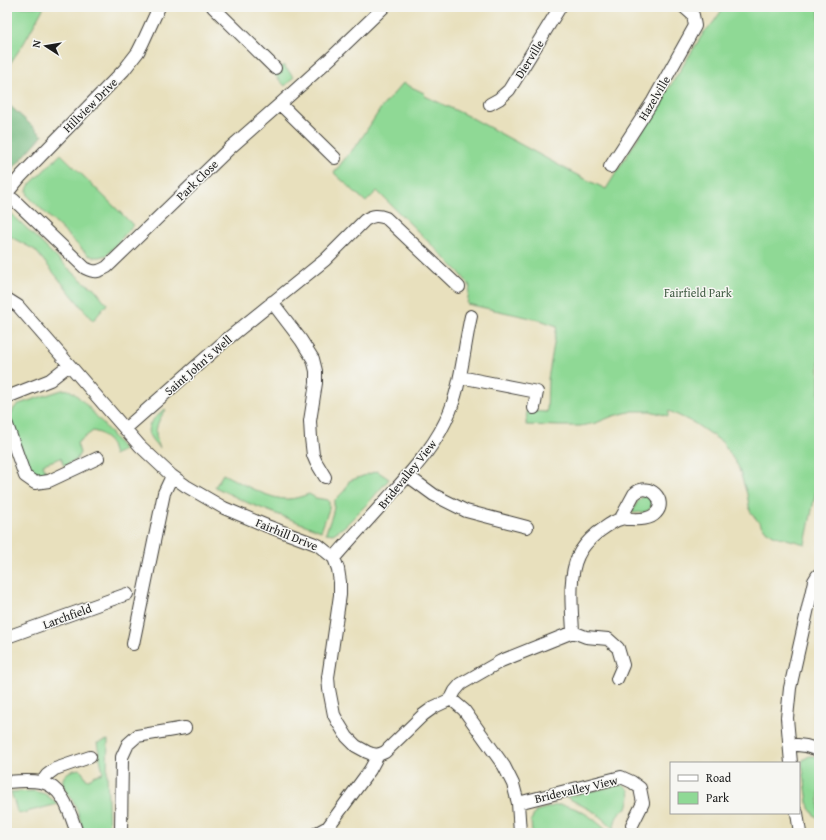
<svg xmlns="http://www.w3.org/2000/svg" width="826" height="840" viewBox="0 0 826 840" font-family="'Gentium Book Plus',serif">
  <style>
    .green { fill: #8fd995; stroke: #567a58 }
    .forest { fill: #73b97e; stroke: #486a4d }
    .lines { fill: none; stroke-linecap: round; stroke-linejoin: round }
    .street-casing { stroke: #3b3934; stroke-width: 14 }
    .street { stroke: #fff; stroke-width: 12 }
    .labels { text-anchor: middle; dominant-baseline: central; stroke-width: 3; stroke-linejoin: round; paint-order: stroke }
    .street-label { font-size: 12px; fill: #1c1c1c; stroke: #f6f6f2 }
    .park-label { font-size: 12px; fill: #445e46; stroke: #f6f6f2 }
  </style>
  <rect width="100%" height="100%" fill="#f6f6f2"/>
  <filter id="ink" filterUnits="userSpaceOnUse"><feTurbulence type="fractalNoise" baseFrequency=".025" numOctaves="2"/><feDisplacementMap in="SourceGraphic" scale="8" xChannelSelector="R" yChannelSelector="G"/><feConvolveMatrix kernelMatrix="1 2 1 2 8 2 1 2 1" color-interpolation-filters="sRGB"/></filter>
  <filter id="wash" filterUnits="userSpaceOnUse"><feTurbulence type="fractalNoise" baseFrequency=".012" numOctaves="4" result="noise"/><feDisplacementMap in="SourceGraphic" scale="16" xChannelSelector="R" yChannelSelector="G"/><feGaussianBlur stdDeviation="0.9" result="paint"/><feColorMatrix in="noise" values="0 0 0 0 0 0 0 0 0 0 0 0 0 0 0 0 0 1.4 0 .05"/><feComposite in="paint" operator="in"/></filter>
  <g filter="url(#wash)">
    <rect width="100%" height="100%" fill="#e8e0bd"/>
    <!-- green -->
    <path class="green" d="M7 7H44L24 43 7 68Z
      M724 7H819V476L805 544 775 536 764 529 750 511 747 494 738 466 722 442 694 423 669 411 668 416 650 411H633L613 416 596 423 580 426H560L526 425 527 411 547 412 548 379 557 326 540 320 467 304 470 286 459 272 377 191 366 202 334 173 343 161 359 142 381 108 403 83 424 93 425 96 472 118 577 175 606 189 704 32 713 23Z
      M283 65 294 77 285 86 274 74Z
      M61 154 133 225 107 255 99 257H94L88 255 29 197C26 191 27 189 30 184Z
      M7 212 12 214 58 259 85 283 94 288 107 304 93 321 35 250 7 235Z
      M62 390C64 390 66 389 68 390 78 391 116 440 124 450L114 455 110 442 100 433 93 431 77 443 80 453 76 460 64 466 61 458 43 464 47 475C37 476 33 474 27 466L9 414 12 413 14 408 19 404Z
      M165 409 166 410C156 422 153 434 160 448 157 445 153 442 151 438 142 426 157 416 165 409Z
      M377 471 389 479 369 502 345 526 333 534 326 533C329 522 335 512 334 501L345 490 349 481Z
      M223 474C239 482 270 500 288 499 295 499 303 496 309 494L316 498 328 500 329 502V509L321 531 248 503 215 487Z
      M644 496 651 499C654 513 644 512 633 513L632 512C635 506 638 499 644 496Z
      M108 740 107 772 109 833H84C81 824 79 814 75 805 73 799 68 795 65 789 58 776 69 770 80 769L87 780 96 775 103 773 97 743Z
      M809 756H814L819 758V818L815 816 809 808 802 763 803 760Z
      M620 785H624L629 790 630 797 627 808C617 814 615 818 614 829L596 813 566 797Z
      M34 791 45 794 58 804 18 814 11 792Z
      M557 805C576 804 596 820 609 833H532L531 820 536 811Z"/>
    <!-- forest -->
    <path class="forest" d="M7 103 43 136V135L7 175Z"/>
  </g>
  <g filter="url(#ink)">
    <g class="lines">
      <!-- street casing -->
      <g class="street-casing">
        <path id="street" d="M213 7 275 68
          M280 104 335 158
          M490 104 499 99 509 90 560 7
          M610 167 653 101 695 26 693 15 684 7
          M7 193 21 176 124 70 138 52 143 42 159 7
          M7 196 14 200 85 268C95 273 98 272 107 267L230 148 280 104 332 57 384 7
          M7 299 18 306 140 446 172 476 186 486 224 508 267 526 318 545 334 558 338 569 340 582V595L330 664 328 677 329 689 334 715 339 724 347 737 356 746 367 752 372 754 378 755 385 752 423 715 434 707 451 699 464 710 504 766 513 784 518 803 520 833
          M272 302 301 340 313 359 316 371V383L310 421 311 438 313 455 316 462 325 477
          M460 377 537 392 534 408
          M7 397 50 380 69 365
          M7 425 25 476 35 483 49 481 98 458
          M125 429 226 340 325 260 365 220C373 215 378 215 386 218L459 287
          M408 476 434 495 466 511 527 527
          M334 558C351 538 369 519 387 499 411 472 437 445 450 411 462 380 464 347 471 316
          M573 632 586 637 608 639 618 648 623 665 617 679
          M7 637 127 594
          M133 644 164 493 172 476
          M451 699 455 691 461 684 501 661 573 632C572 609 568 577 578 556 582 547 590 539 597 533 603 529 614 520 621 519 621 518 627 519 627 519 636 519 649 521 656 513 668 501 649 480 634 494L621 518
          M789 744 806 746 819 750
          M791 763 787 718 790 688 814 581 817 576 819 574
          M7 782C18 781 30 780 41 782 64 787 70 814 77 833
          M42 782 47 775 55 769 90 757
          M518 803 621 777 632 782 640 788 643 803 632 825
          M797 813 800 833
          M121 833 122 757 128 744 137 736 185 728
          M317 833 328 827 370 770 378 755"/>
      </g>
      <!-- street -->
      <use href="#street" class="street"/>
    </g>
  </g>
  <g class="labels">
    <!-- street labels -->
    <g class="street-label">
      <text transform="translate(529 59) rotate(-58)">Dierville</text>
      <text transform="translate(654 98) rotate(-59)">Hazelville</text>
      <text transform="translate(90 105) rotate(-45)">Hillview Drive</text>
      <text transform="translate(197 180) rotate(-44)">Park Close</text>
      <text transform="translate(198 365) rotate(-41)">Saint John's Well</text>
      <text transform="translate(407 474) rotate(-51)">Bridevalley View</text>
      <text transform="translate(287 534) rotate(22)">Fairhill Drive</text>
      <text transform="translate(67 616) rotate(-20)">Larchfield</text>
      <text transform="translate(576 789) rotate(-13)">Bridevalley View</text>
    </g>
    <!-- park labels -->
    <g class="park-label">
      <text x="698" y="292">Fairfield Park</text>
    </g>
  </g>
  <!-- margin -->
  <rect width="826" height="840" fill="none" stroke="#f6f6f2" stroke-width="24"/>
  <!-- legend -->
  <rect x="670" y="762" width="130" height="52" fill="#f6f6f2" stroke="#9f9f9c"/>
  <rect x="678" y="775" width="20" height="6" fill="#ffffff" stroke="#9f9f9c"/>
  <text x="706" y="782" font-size="12" fill="#1c1c1c">Road</text>
  <rect x="678" y="792" width="20" height="12" fill="#8fd995" stroke="#9f9f9c"/>
  <text x="706" y="802" font-size="12" fill="#1c1c1c">Park</text>
  <!-- north arrow -->
  <g transform="translate(46 46) rotate(282)" stroke="#f6f6f2" stroke-width="3" paint-order="stroke">
  <path d="M0-3L7 15L0 10L-7 15Z" fill="#1c1c1c"/>
  <text y="-6" font-size="11" font-weight="bold" text-anchor="middle" fill="#1c1c1c">N</text>
  </g>
</svg>
